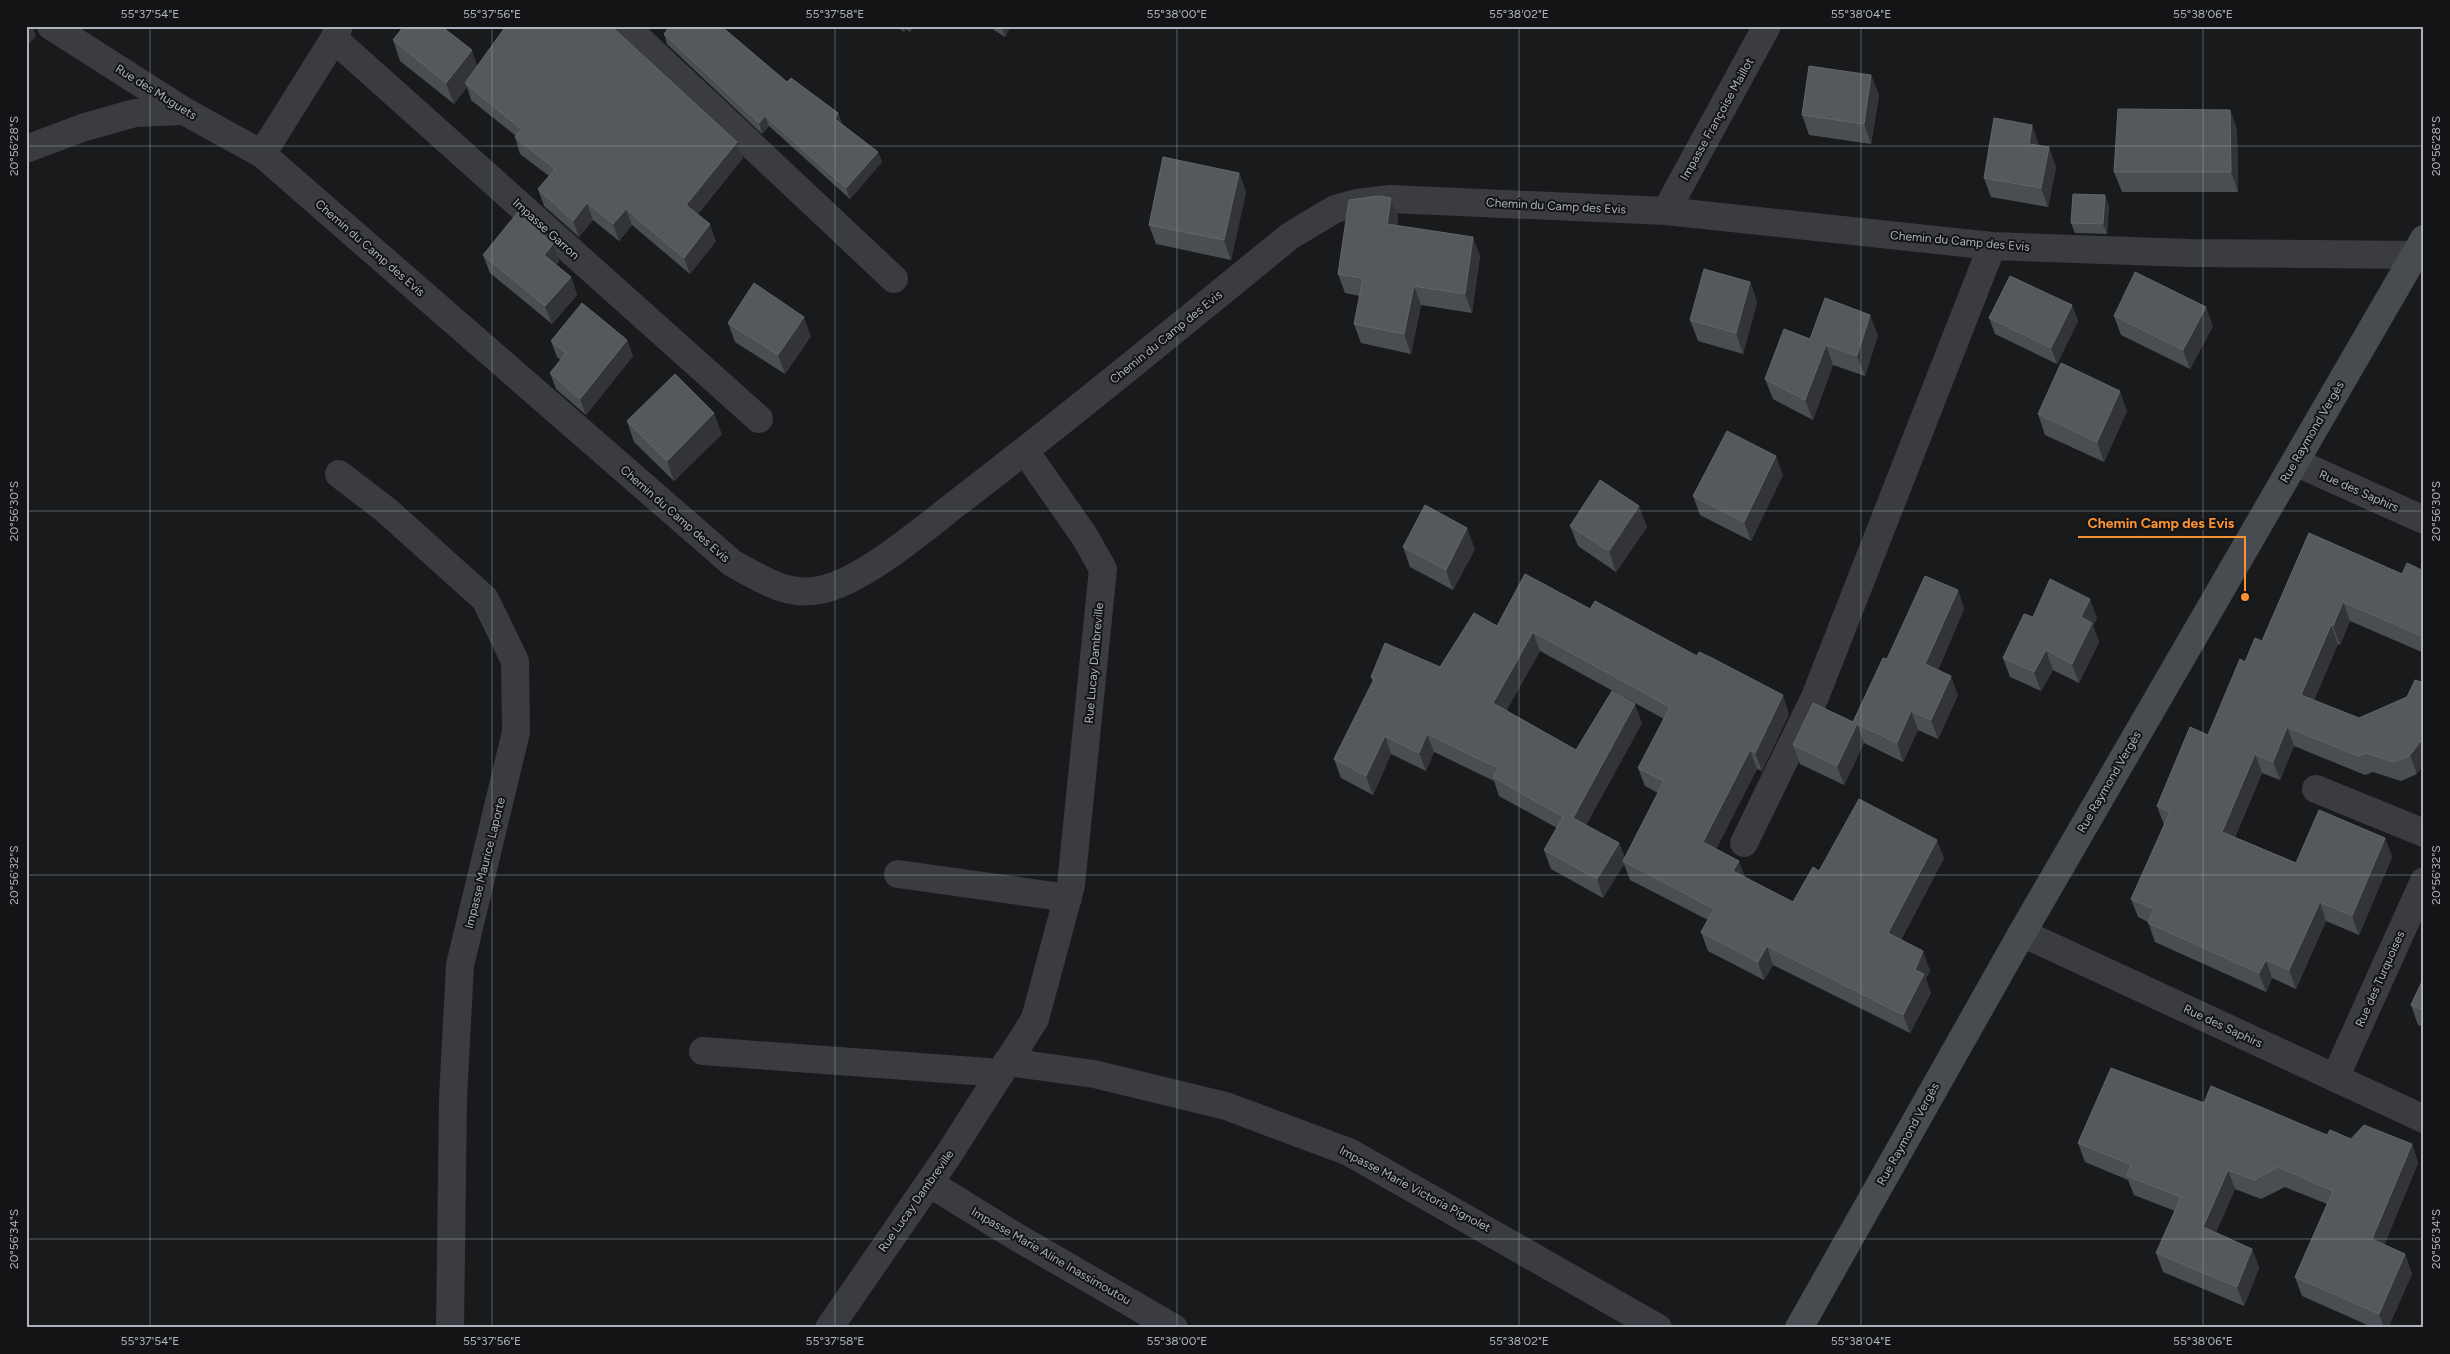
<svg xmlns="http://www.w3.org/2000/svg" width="2450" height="1354" viewBox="0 0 2450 1354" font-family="Figtree,sans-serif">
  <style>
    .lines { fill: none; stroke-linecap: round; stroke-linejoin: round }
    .minor { stroke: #3a3c41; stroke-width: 28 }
    .secondary { stroke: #484c51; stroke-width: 28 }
    .wall { fill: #4a4d51; fill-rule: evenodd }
    .shaded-wall { fill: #323437 }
    .building { fill: #55585d; stroke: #62666c }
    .ticks { fill: none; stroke: #abb3bc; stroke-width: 1; stroke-opacity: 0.45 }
    .labels { text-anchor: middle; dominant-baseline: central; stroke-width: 4; stroke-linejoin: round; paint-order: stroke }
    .street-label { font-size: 12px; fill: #abb3bc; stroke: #141417 }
    .leader { fill: none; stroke: #fa9133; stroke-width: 2 }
    .callout-dot { fill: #fa9133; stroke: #141417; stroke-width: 2 }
    .callout-label { font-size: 14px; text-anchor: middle; font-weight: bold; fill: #fa9133; stroke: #141417; stroke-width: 4; stroke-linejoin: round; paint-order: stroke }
    .neatline { fill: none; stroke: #abb3bc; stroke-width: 2 }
    .ticks-label { font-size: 12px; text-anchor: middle; fill: #abb3bc }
  </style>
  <rect width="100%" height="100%" fill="#191a1c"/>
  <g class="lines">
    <!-- minor -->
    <path class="minor" d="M51 26 184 111 262 154
      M339 26 334 39 262 154 732 563C760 578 787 597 820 590 862 582 922 530 957 503 1070 417 1179 326 1290 236L1335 209 1357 203 1391 199 1666 211 1992 246 2189 253 2416 255
      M625 26 894 279
      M334 39 759 419
      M26 149 85 127 135 113 184 111
      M1666 211 1767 26
      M2295 462 2424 520
      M339 474 386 510 485 599 515 661 516 732 460 965 453 1098 450 1328
      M2316 789 2424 833
      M1744 843 1815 697 1992 246
      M898 874 1068 898
      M2022 933 2424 1119
      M703 1051 1001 1073
      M1007 1062 1094 1074 1226 1106 1349 1152 1658 1328
      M2335 1078 2424 881
      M929 1183 1015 1236 1174 1328
      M829 1328 949 1154 1035 1019 1071 885 1103 569 1085 537 1025 451"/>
    <!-- secondary -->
    <path class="secondary" d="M1799 1328 2022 933 2424 239"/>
  </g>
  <!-- wall -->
  <path class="wall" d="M896 26H914L910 32 906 29 904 32Z
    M988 26H1011L1005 37Z
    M664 34 787 82 838 113 842 124 878 152 882 162 850 199 769 126 762 134 667 44Z
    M393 40 478 66 737 142 743 158 698 214 716 241 690 274 632 225 619 241 593 220 579 237 544 206 538 189 549 176 520 154 515 137 516 136 471 100 467 87 454 104 400 61Z
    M1871 75 1879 95 1871 144 1809 135 1802 115Z
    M2230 110 2237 130 2238 192H2122L2114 172Z
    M2032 125 2039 146 2056 167 2048 207 1991 197 1984 178Z
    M1239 173 1246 192 1231 260 1156 244 1149 225Z
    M1391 198 1398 217 1397 225 1480 256 1472 313 1421 305 1411 354 1361 343 1354 324 1360 296 1345 293 1338 274Z
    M2109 206 2107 234 2075 233 2071 223Z
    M553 244 559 261 556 265 571 277 577 295 552 324 490 273 483 255Z
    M1750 282 1757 302 1743 354 1698 341 1690 320Z
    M2072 305 2078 321 2057 364 1995 334 1989 318Z
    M2114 316 2213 326 2190 369 2121 335Z
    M728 323 811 336 785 374 735 342Z
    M1878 335 1865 376 1833 365 1813 420 1773 399 1765 379 1810 339Z
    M627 340 633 356 586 415 556 389 550 373 561 360 557 357 551 341Z
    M2127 411 2104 462 2045 435 2038 414Z
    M627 421 722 434 674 481 634 442Z
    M1783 475 1751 541 1700 515 1693 496Z
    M1570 526 1647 527 1616 572 1578 546Z
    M2309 533 2402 574 2424 571V653L2350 621 2340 645 2338 644 2314 700 2359 718 2407 697 2417 774 2401 781 2373 772 2365 775 2294 746 2280 780 2262 773 2235 837 2296 863 2385 838 2392 857 2359 935 2326 921 2296 989 2272 978 2266 992 2155 942 2148 922 2138 917 2131 899 2164 825 2157 806 2208 735 2245 662 2262 641Z
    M1403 547 1475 549 1453 590 1410 567Z
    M1525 574 1789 714 1762 771 1757 769 1716 849 1745 877 1793 902 1819 871 1944 858 1901 940 1930 970 1926 979 1931 993 1910 1033 1773 965 1764 980 1708 951 1701 932 1708 920 1630 880 1624 864 1603 898 1551 869 1544 850 1557 828 1499 796 1494 781 1434 752 1426 771 1391 754 1373 795 1341 778 1334 759 1373 682 1371 677 1440 667 1497 626ZM1540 651 1664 719 1638 768 1645 786 1658 793 1625 858 1619 843 1586 825 1642 723 1576 750 1506 711Z
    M1958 590 1964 609 1938 670 1958 695 1938 739 1918 730 1903 762 1864 743 1844 785 1800 764 1793 745 1853 722 1887 659Z
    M2033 617 2097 618 2093 626 2099 642 2079 683 2053 670 2041 691 2010 677 2003 658Z
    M2424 977V1027L2418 1025 2411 1005Z
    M2204 1103 2327 1135 2351 1139 2412 1144 2418 1163 2384 1245 2405 1254 2412 1274 2388 1328H2374L2302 1296 2295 1277 2327 1204 2285 1187 2261 1199 2235 1189 2216 1232 2252 1249 2259 1268 2244 1306 2163 1272 2156 1253 2175 1211 2134 1195 2128 1180 2085 1162 2078 1143Z"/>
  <!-- shaded-wall -->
  <path class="shaded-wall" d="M26 26H33L36 36 26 48Z
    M902 26H905L906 29 904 32Z
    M908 26H914L910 32Z
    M1001 26H1011L1005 37Z
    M472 50 479 71 465 83 467 87 454 104 446 83Z
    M1871 75 1879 95 1871 144 1864 124Z
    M2230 110 2237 130 2238 192 2231 172Z
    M838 113 842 124 835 119Z
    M765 116 769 126 762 134 759 123Z
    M2032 125 2039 144 2036 163 2029 144Z
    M737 142 743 158 692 221 686 205Z
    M2049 147 2056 167 2048 207 2041 188Z
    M878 152 882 162 850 199 846 188Z
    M1239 173 1246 192 1231 260 1224 240Z
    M2105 195 2109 206 2107 234 2103 224Z
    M1391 198 1398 217 1394 243 1387 224Z
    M587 203 593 220 579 237 573 221Z
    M626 209 632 225 619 241 613 224Z
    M710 224 716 241 690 274 684 258Z
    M1473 237 1480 256 1472 313 1465 294Z
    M553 244 559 261 550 273 544 255Z
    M571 277 577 295 552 324 545 306Z
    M1750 282 1757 302 1743 354 1736 333Z
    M1414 286 1421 305 1411 354 1404 334Z
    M2072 305 2078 321 2057 364 2051 348Z
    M2206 307 2213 326 2190 369 2183 350Z
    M1870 315 1878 335 1865 376 1857 356Z
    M804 317 811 336 785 374 778 355Z
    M627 340 633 356 586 415 580 399Z
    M1826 345 1833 365 1813 420 1805 400Z
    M2120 391 2127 411 2104 462 2097 442Z
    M714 413 722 434 674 481 667 461Z
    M1776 456 1783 475 1751 541 1744 522Z
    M1639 506 1647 527 1616 572 1609 551Z
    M1467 528 1475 549 1453 590 1446 570Z
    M1958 590 1964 609 1932 683 1925 664Z
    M2090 599 2097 618 2093 626 2099 642 2079 683 2072 664 2081 617Z
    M2343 602 2350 621 2340 645 2333 626Z
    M2331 625 2338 644 2308 714 2301 695Z
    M1533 632 1540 651 1500 722 1493 703Z
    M2046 650 2053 670 2041 691 2034 672Z
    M1951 676 1958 695 1938 739 1931 720Z
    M1783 695 1789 714 1762 771 1755 753Z
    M1635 704 1642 723 1580 836 1573 818Z
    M1911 711 1918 730 1903 762 1897 743Z
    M1857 724 1864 743 1844 785 1837 766Z
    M2287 727 2294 746 2280 780 2273 762Z
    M1427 734 1434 752 1426 771 1419 753Z
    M1385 736 1391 754 1373 795 1366 776Z
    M2424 737V765L2417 774 2410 755Z
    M1750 750 1757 769 1710 861 1703 842Z
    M2255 754 2262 773 2229 850 2222 832Z
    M2385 838 2392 857 2359 935 2352 916Z
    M1937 840 1944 858 1895 952 1888 933Z
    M1619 843 1626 861H1623L1624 864 1603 898 1597 879Z
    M1739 861 1746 879 1733 871Z
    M2320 902 2326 921 2296 989 2289 970Z
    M1767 946 1773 965 1764 980 1758 962Z
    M1923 951 1930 970 1926 979 1931 993 1910 1033 1903 1015 1915 970Z
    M2266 960 2272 978 2266 992 2259 973Z
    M2412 1144 2418 1163 2379 1258 2372 1239Z
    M2228 1170 2235 1189 2210 1246 2203 1227Z
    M2252 1249 2259 1268 2244 1306 2237 1287Z
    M2405 1254 2412 1274 2388 1328H2384L2379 1314Z"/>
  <!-- building -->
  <path class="building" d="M404 26H441L472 50 446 83 393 40Z
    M506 26H611L737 142 686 205 710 224 684 258 626 209 613 224 587 203 573 221 538 189 555 169 515 137 521 129 465 83Z
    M670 26H721L787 82 791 78 838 113 835 119 878 152 846 188 765 116 759 123 664 34Z
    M1809 66 1871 75 1864 124 1802 115Z
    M2118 109 2230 110 2231 172H2114Z
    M1994 118 2032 125 2029 144 2049 147 2041 188 1984 178Z
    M1163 157 1239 173 1224 240 1149 225Z
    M2073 194 2105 195 2103 224 2071 223Z
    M1379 196 1391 198 1387 224 1473 237 1465 294 1414 286 1404 334 1354 324 1363 278 1338 274 1349 200Z
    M518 212 553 244 544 255 571 277 545 306 483 255Z
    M1704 269 1750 282 1736 333 1690 320Z
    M2135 272 2206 307 2183 350 2114 316Z
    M2010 276 2072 305 2051 348 1989 318Z
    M754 283 804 317 778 355 728 323Z
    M1825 298 1870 315 1857 356 1826 345 1805 400 1765 379 1784 329 1810 339Z
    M582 303 627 340 580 399 550 373 566 353 551 341Z
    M2061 363 2120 391 2097 442 2038 414Z
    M675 374 714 413 667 461 627 421Z
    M1727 431 1776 456 1744 522 1693 496Z
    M1600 480 1639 506 1609 551 1570 526Z
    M1425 505 1467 528 1446 570 1403 547Z
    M2309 533 2402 574 2407 563 2424 571V637L2343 602 2333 626 2331 625 2301 695 2359 718 2407 697 2415 680 2424 683V737L2410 755 2394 762 2366 753 2358 756 2287 727 2273 762 2255 754 2222 832 2296 863 2319 810 2385 838 2352 916 2320 902 2289 970 2266 960 2259 973 2148 923 2154 909 2131 899 2170 812 2157 806 2190 727 2208 735 2240 659 2245 662 2255 638 2262 641Z
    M1525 574 1590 609 1595 601 1697 656 1699 652 1710 657 1783 695 1755 753 1750 750 1703 842 1739 861 1733 871 1793 902 1813 867 1819 871 1859 799 1937 840 1888 933 1923 951 1915 970 1924 974 1903 1015 1767 946 1758 962 1701 932 1714 909 1623 861 1664 781 1638 768 1670 707 1533 632 1493 703 1576 750 1612 691 1635 704 1573 818 1619 843 1597 879 1544 850 1563 817 1493 777 1498 768 1427 734 1419 753 1385 736 1366 776 1334 759 1374 679 1371 677 1385 643 1440 667 1474 613 1497 626Z
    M1925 576 1958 590 1925 664 1951 676 1931 720 1911 711 1897 743 1857 724 1837 766 1793 745 1813 703 1853 722 1883 658 1887 659Z
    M2050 579 2090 599 2081 617 2092 623 2072 664 2046 650 2034 672 2003 658 2024 614 2033 617Z
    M2424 977V1011L2411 1005Z
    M2111 1068 2204 1103 2211 1086 2327 1135 2330 1130 2351 1139 2364 1125 2412 1144 2372 1239 2405 1254 2379 1314 2295 1277 2333 1191 2278 1167 2254 1180 2228 1170 2203 1227 2252 1249 2237 1287 2156 1253 2181 1197 2127 1176 2131 1165 2078 1143Z"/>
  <!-- ticks -->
  <path class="ticks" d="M150 26V1328M492 26V1328M835 26V1328M1177 26V1328M1519 26V1328M1861 26V1328M2203 26V1328M26 146H2424M26 511H2424M26 875H2424M26 1239H2424"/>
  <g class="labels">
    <!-- street labels -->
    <g class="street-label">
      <text transform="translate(156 92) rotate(32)">Rue des Muguets</text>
      <text transform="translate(1717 119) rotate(-61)">Impasse Françoise Maillot</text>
      <text transform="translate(1556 206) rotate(3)">Chemin du Camp des Evis</text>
      <text transform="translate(546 229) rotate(42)">Impasse Garron</text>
      <text transform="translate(1960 241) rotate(5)">Chemin du Camp des Evis</text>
      <text transform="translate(370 248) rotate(41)">Chemin du Camp des Evis</text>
      <text transform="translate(1166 337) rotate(-39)">Chemin du Camp des Evis</text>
      <text transform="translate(2312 432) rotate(-60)">Rue Raymond Vergès</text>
      <text transform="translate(2359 491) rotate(24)">Rue des Saphirs</text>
      <text transform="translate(675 514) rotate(41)">Chemin du Camp des Evis</text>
      <text transform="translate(1094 663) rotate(-85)">Rue Lucay Dambreville</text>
      <text transform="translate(2109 782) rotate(-60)">Rue Raymond Vergès</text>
      <text transform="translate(485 863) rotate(-76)">Impasse Maurice Laporte</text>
      <text transform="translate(2380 979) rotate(-66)">Rue des Turquoises</text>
      <text transform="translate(2223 1026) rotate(25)">Rue des Saphirs</text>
      <text transform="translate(1908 1134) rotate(-61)">Rue Raymond Vergès</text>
      <text transform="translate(1415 1189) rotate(28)">Impasse Marie Victoria Pignolet</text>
      <text transform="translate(916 1201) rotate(-55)">Rue Lucay Dambreville</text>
      <text transform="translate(1051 1256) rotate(30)">Impasse Marie Aline Inassimoutou</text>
    </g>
  </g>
  <!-- callouts -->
  <path class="leader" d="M2245 597L2245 537H2078"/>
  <circle class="callout-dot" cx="2245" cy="597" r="5"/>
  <g class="callout-label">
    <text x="2161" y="528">Chemin Camp des Evis</text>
  </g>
  <!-- border -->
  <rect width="2450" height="1354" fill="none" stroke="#141417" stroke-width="55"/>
  <rect x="28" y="28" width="2394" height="1298" class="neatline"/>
  <g class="ticks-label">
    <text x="150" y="18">55°37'54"E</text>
    <text x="492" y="18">55°37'56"E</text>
    <text x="835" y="18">55°37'58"E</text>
    <text x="1177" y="18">55°38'00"E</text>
    <text x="1519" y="18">55°38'02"E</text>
    <text x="1861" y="18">55°38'04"E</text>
    <text x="2203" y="18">55°38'06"E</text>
    <text transform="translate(14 146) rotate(-90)" y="4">20°56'28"S</text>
    <text transform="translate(2436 146) rotate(-90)" y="4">20°56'28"S</text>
    <text transform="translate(14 511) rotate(-90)" y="4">20°56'30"S</text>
    <text transform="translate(2436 511) rotate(-90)" y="4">20°56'30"S</text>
    <text transform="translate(14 875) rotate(-90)" y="4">20°56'32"S</text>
    <text transform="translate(2436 875) rotate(-90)" y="4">20°56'32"S</text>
    <text transform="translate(14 1239) rotate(-90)" y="4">20°56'34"S</text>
    <text transform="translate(2436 1239) rotate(-90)" y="4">20°56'34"S</text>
    <text x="150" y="1345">55°37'54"E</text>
    <text x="492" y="1345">55°37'56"E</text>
    <text x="835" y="1345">55°37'58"E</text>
    <text x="1177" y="1345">55°38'00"E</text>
    <text x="1519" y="1345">55°38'02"E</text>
    <text x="1861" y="1345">55°38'04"E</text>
    <text x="2203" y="1345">55°38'06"E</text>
  </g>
</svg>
